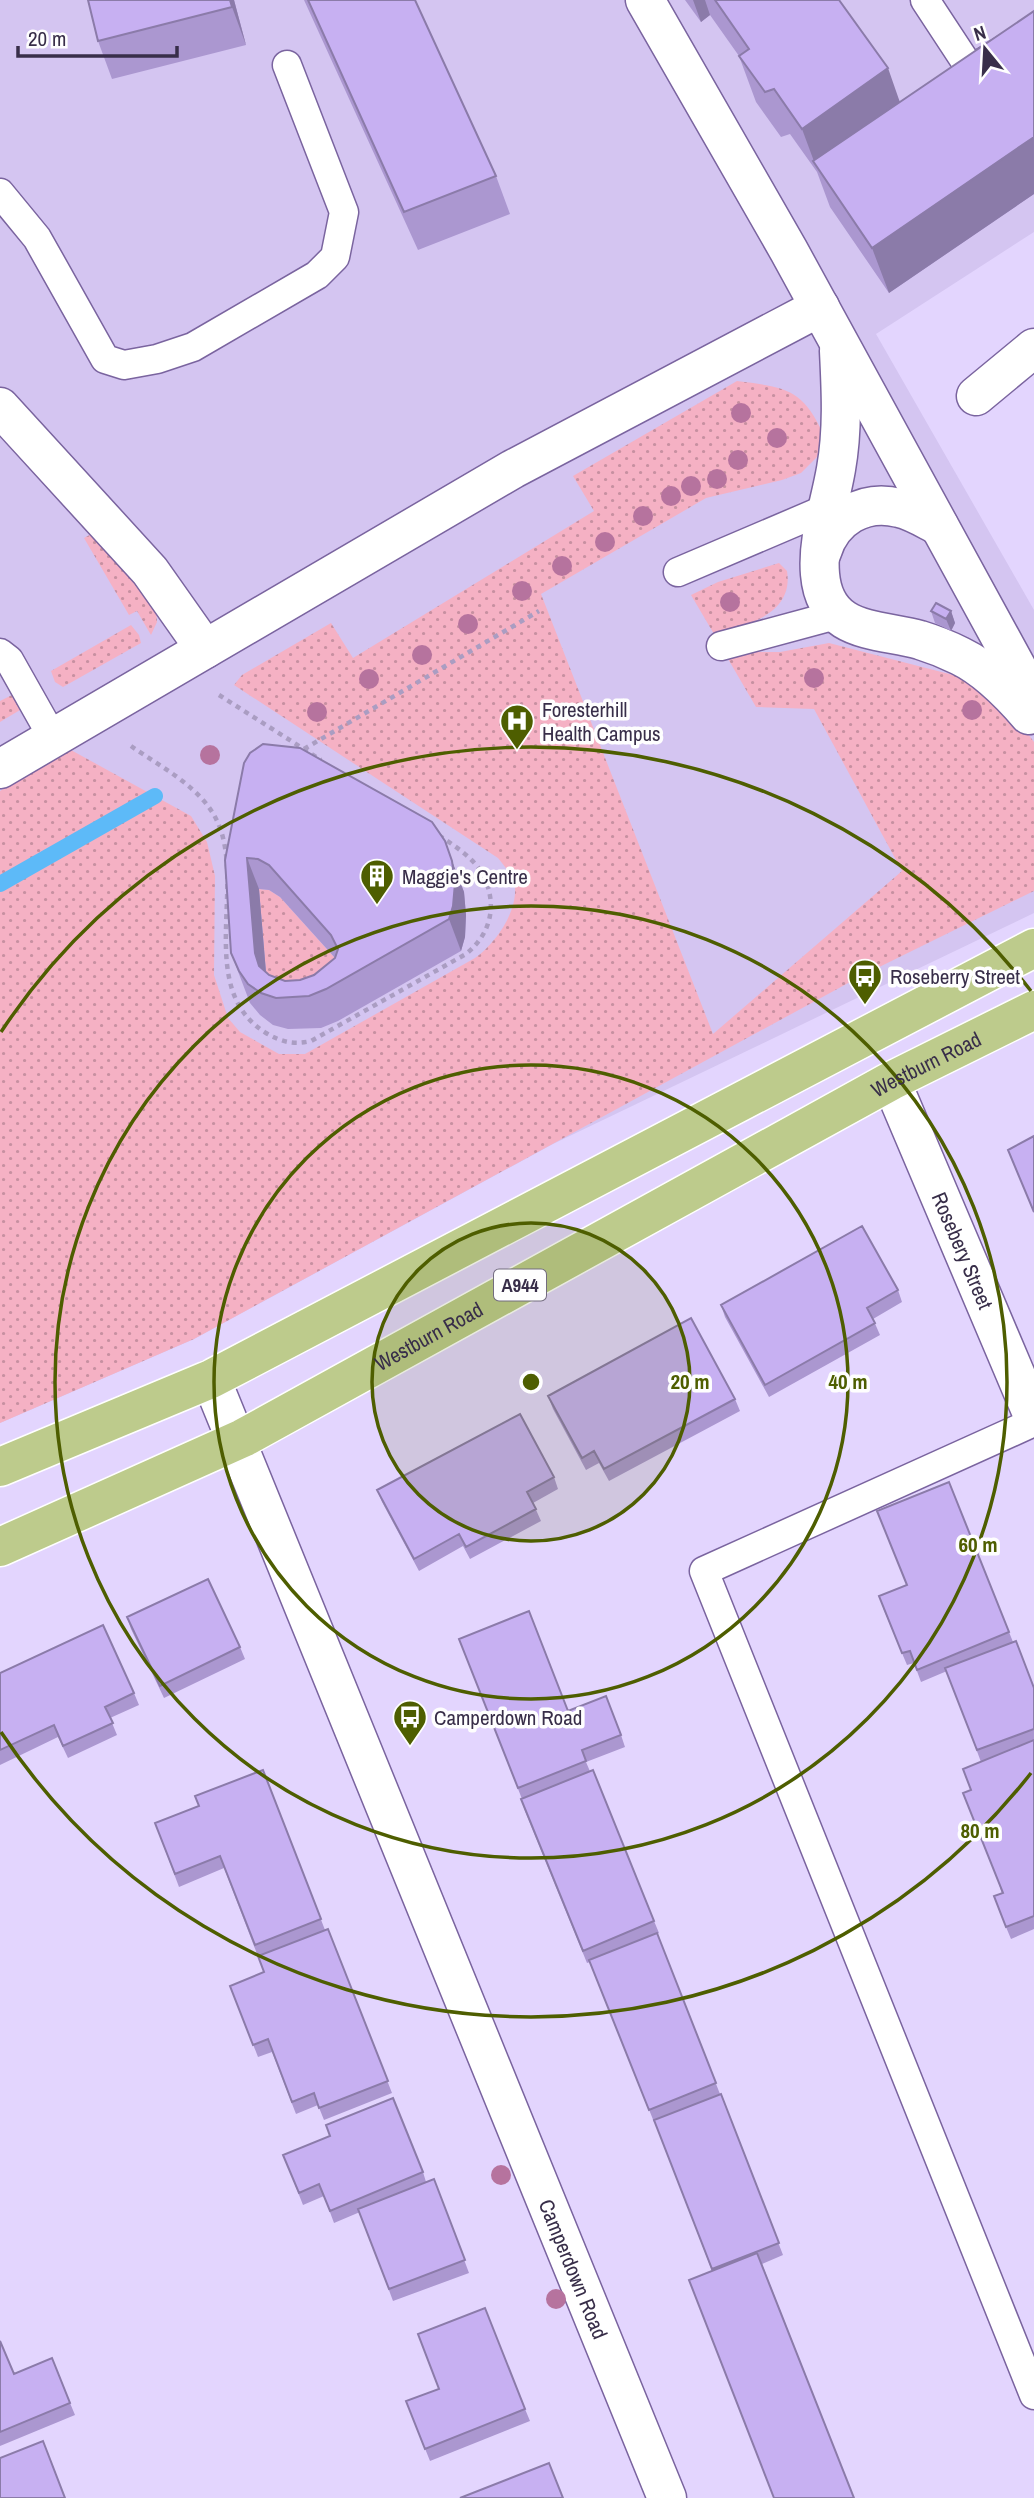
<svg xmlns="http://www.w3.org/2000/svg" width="1034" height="2498" viewBox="0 0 1034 2498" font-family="'Archivo Narrow',sans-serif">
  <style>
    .built { fill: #d4c5f1 }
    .green { fill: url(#green-dots) }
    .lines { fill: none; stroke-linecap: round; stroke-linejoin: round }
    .stream { stroke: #5dbaf8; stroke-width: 16 }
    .service-casing { stroke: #7a649f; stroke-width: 31 }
    .minor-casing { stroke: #7a649f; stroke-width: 41 }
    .primary-casing { stroke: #fff; stroke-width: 41 }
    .path { stroke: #aa9dc2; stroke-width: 4.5; stroke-dasharray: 5 5; stroke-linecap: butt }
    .service { stroke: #fff; stroke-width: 28 }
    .minor { stroke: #fff; stroke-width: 38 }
    .primary { stroke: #bdcb8c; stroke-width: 38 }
    .tree { fill: #b6739e }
    .wall { fill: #ab97d0; fill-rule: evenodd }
    .shaded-wall { fill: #8b7ba9 }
    .building { fill: #c7b0f2; stroke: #8b7ba9; stroke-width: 2; fill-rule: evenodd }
    .ring { fill: none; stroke: #4e5e00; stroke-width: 3.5 }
    .labels { text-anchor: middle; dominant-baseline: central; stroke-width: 7; stroke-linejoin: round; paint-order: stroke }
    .shield { fill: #fefefe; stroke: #736c7f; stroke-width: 2 }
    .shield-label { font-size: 19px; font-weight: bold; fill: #382e49 }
    .poi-label { font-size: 21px; fill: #382e49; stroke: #fefefe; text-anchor: start }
    .street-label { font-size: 21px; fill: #382e49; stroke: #fefefe }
    .centre { fill: #4e5e00; stroke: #fefefe; stroke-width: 3.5 }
    .ring-label { font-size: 21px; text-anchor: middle; font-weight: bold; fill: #4e5e00; stroke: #fefefe; stroke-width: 7; stroke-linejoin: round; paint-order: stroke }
  </style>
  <defs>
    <pattern id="green-dots" width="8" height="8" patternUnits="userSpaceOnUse" patternTransform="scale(1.75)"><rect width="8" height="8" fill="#f5b1c4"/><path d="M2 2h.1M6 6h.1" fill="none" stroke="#c790a1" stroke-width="1.8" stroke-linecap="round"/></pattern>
  </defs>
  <rect width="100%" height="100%" fill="#e3d5fe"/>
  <!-- built -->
  <path class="built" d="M0 0H1034V232L876 334 1034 610V913L553 1144 194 1339 0 1423Z"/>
  <!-- green -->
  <path class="green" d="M737 381C784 387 803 388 823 434L817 457 801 473 782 480 706 498 541 594 713 1034 902 871 814 709 756 707 724 652H780L829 643 961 677 1022 726 1034 742V891L863 975 194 1339 0 1423V791L71 750 191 816 207 842 215 876 214 975 228 1018 240 1032 279 1054H305L475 958C495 944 517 913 515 887 514 876 504 866 498 858L234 685 242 675 331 623 353 658 594 511 573 476Z
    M95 532 156 609 157 622 151 635 137 611 129 615 84 538Z
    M779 563 787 571C794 614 747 626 714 634L691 595 718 582Z
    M131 625 139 635 141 643 63 687 55 682 51 671Z
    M12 695 20 710 0 722V701Z
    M259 889 269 890 280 897 342 966 349 980 267 984Z"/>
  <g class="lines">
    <!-- stream -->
    <path class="stream" d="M0 884 155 796"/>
    <!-- service casing -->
    <g class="service-casing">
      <path id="service" d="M925 0 971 70 1034 31
        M0 193 37 238 105 359 124 365 157 359 193 347 317 275 335 257 344 212 287 65
        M678 572 828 508
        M721 646 836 615
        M0 653 9 660 53 738
        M1034 1422 704 1571 1034 2395"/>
    </g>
    <!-- minor casing -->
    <g class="minor-casing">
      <g id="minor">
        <path d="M645 0 789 251 1034 699"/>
        <path d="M839 351C841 391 843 430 836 469 830 504 817 539 820 574 825 634 876 628 920 640 933 644 948 650 960 656 987 669 1010 693 1029 715"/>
        <path d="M976 396 1034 348"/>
        <path d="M0 407 150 571 205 649"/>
        <path d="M822 552C832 518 864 499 899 508 913 511 927 520 939 526"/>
        <path d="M0 769 513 469 820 307"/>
        <path id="s1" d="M891 1081 1034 1418"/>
        <path id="s2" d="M211 1379 667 2498"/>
      </g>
    </g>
    <!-- primary casing -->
    <g class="primary-casing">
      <g id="primary">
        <path d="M0 1467 211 1379 1034 948"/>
        <path id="s3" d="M0 1547 243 1438 891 1081 1034 1010"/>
      </g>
    </g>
    <!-- path -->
    <path class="path" d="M219 695 321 760
      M131 746C161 767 203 788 218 823 246 887 195 989 266 1033 281 1042 294 1045 311 1041L466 954C492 933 498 903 482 873 473 858 455 846 440 836
      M304 749 539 611"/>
    <!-- service -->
    <use href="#service" class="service"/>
    <!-- minor -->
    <use href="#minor" class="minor"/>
    <!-- primary -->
    <use href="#primary" class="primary"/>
  </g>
  <!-- trees -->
  <g class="tree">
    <circle cx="741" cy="413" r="10"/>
    <circle cx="777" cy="438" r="10"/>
    <circle cx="738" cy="460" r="10"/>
    <circle cx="717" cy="479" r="10"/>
    <circle cx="691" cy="486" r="10"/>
    <circle cx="671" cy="496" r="10"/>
    <circle cx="643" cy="516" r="10"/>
    <circle cx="605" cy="542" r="10"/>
    <circle cx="562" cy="566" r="10"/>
    <circle cx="522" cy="591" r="10"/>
    <circle cx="730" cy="602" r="10"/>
    <circle cx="468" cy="624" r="10"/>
    <circle cx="422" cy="655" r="10"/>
    <circle cx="814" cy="678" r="10"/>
    <circle cx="369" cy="679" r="10"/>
    <circle cx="972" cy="710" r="10"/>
    <circle cx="317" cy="712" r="10"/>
    <circle cx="210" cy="755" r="10"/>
    <circle cx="501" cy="2175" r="10"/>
    <circle cx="556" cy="2299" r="10"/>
  </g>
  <!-- wall -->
  <path class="wall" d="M234 0 246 45 112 79 98 41Z
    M304 0H415L496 176 510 214 418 250Z
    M685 0H839L900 102 1034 11V194L889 293 830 207 817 172 790 134 781 137 756 102 739 56 710 15 701 22Z
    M931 611H951L955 623 951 631 935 623Z
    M244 763 452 861 464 892 466 915 465 937 461 951 338 1021 321 1028 288 1029 273 1025 260 1015 250 1003 231 953ZM259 889 269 890 280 897 335 958 314 975 300 980 285 981 269 975 266 973Z
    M898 1290 902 1302 873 1319 880 1335 769 1397 725 1317 721 1305Z
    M548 1396 735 1399 740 1411 609 1481 599 1463 586 1470 553 1409Z
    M554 1477 558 1489 533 1503 541 1521 470 1559 463 1546 419 1571 382 1502 377 1490Z
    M949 1482 1013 1642 1034 1688V1929L1011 1939 998 1908 1002 1894 971 1790 981 1762 947 1671 921 1682 914 1663 907 1665 883 1608 906 1585Z
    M127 1617 240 1647 245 1659 164 1698 131 1629Z
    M459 1639 568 1711 621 1735 625 1747 586 1762 654 1921 659 1933 657 1934 720 2094H721L783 2255 762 2264 854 2498H774L689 2280 712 2271 655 2121 654 2122 590 1962 587 1963 525 1811 521 1799H522Z
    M0 1673 134 1693 139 1705 110 1718 117 1735 68 1758 58 1737 0 1765Z
    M263 1770 325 1930 328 1929 392 2093 324 2120 318 2105 296 2114 272 2052 258 2057 230 1986 264 1972 224 1868 179 1887 155 1823 199 1806Z
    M288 2167 423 2172 426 2182 434 2179 469 2273 393 2301 360 2212 334 2223 324 2196 303 2205Z
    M0 2341 14 2374 70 2403 75 2415 0 2446Z
    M439 2389 525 2409 530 2421 430 2461 406 2401Z"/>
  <!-- shaded-wall -->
  <path class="shaded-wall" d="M230 0H234L246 45 232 7Z
    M693 0H705L710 15 701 22Z
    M888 68 904 114 815 164 802 129Z
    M1034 137V194L889 293 872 248Z
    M951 611 955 623 951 631 946 619Z
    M247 858 259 889 267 984 270 998 259 966 255 953Z
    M452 861 464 892 466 915 465 937 461 951 449 919Z"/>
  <!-- building -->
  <path class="building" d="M88 0H230L232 7 98 41Z
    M308 0H415L496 176 404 212Z
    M715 0H839L888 68 802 129 774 89 765 92 739 56 749 49Z
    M1034 11V137L872 248 813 161Z
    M936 603 951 611 946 619 931 611Z
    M263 744 300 748 432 822 445 841 452 861 455 883 453 906 449 919 326 989 309 996 276 998 261 993 248 984 239 971 231 953 225 860 244 763 250 753ZM247 858 258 859 269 865 331 935 338 949 335 958 314 975 300 980 285 981 269 975 259 966 255 953Z
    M1034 1136V1212L1008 1150Z
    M862 1226 898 1290 867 1308 875 1323 765 1385 721 1305Z
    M691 1318 735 1399 604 1469 594 1451 582 1458 548 1396Z
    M520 1414 554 1477 527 1492 536 1509 466 1547 459 1534 414 1559 377 1490Z
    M949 1482 1009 1632 917 1670 910 1651 902 1653 879 1596 907 1585 877 1511Z
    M208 1579 240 1647 160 1686 127 1617Z
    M529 1611 568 1711 606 1696 621 1735 582 1750 586 1761 518 1788 459 1639Z
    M103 1625 134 1693 105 1707 113 1723 63 1746 54 1725 0 1750V1673Z
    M1016 1641 1034 1688V1729L977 1750 945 1668Z
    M1034 1740V1916L1006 1927 994 1896 1003 1893 963 1793 971 1790 963 1769Z
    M263 1770 321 1919 255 1945 220 1856 175 1874 155 1823 199 1806 195 1796Z
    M593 1770 654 1921 583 1951 521 1799Z
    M328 1929 388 2081 319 2108 314 2093 292 2102 268 2039 253 2045 230 1986 264 1972 258 1956Z
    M657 1933 716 2083 649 2110 589 1960Z
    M721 2094 779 2243 712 2269 654 2120Z
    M393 2098 423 2172 330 2211 319 2184 299 2193 283 2155 330 2136 326 2125Z
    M434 2179 465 2260 389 2289 358 2209Z
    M757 2253 854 2498H774L689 2280Z
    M485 2308 525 2409 425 2449 406 2401 439 2389 418 2334Z
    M0 2341 14 2374 52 2358 70 2403 0 2432Z
    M43 2441 65 2498H0V2458Z
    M549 2463 563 2498H460Z"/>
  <!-- distance rings -->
  <circle cx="531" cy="1382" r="159" fill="#4e5e00" fill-opacity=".12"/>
  <g class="ring">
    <circle cx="531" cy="1382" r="159"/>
    <circle cx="531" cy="1382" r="317"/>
    <circle cx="531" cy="1382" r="476"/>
    <path d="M1031 1773A635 635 0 0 1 1 1732M1 1032A635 635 0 0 1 1031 991"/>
  </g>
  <!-- icons -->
  <defs>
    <g id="hospital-pin" transform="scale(1.75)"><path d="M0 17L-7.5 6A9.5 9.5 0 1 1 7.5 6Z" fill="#4e5e00" stroke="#fefefe"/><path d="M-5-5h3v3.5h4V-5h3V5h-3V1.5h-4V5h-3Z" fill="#fff"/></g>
    <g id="building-pin" transform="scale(1.75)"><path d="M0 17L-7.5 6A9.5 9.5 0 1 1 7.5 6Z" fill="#4e5e00" stroke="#fefefe"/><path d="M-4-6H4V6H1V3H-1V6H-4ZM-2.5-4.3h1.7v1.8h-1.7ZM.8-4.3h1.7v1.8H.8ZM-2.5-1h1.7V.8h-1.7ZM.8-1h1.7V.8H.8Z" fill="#fff"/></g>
    <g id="bus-pin" transform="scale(1.75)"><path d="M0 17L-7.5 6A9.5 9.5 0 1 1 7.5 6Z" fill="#4e5e00" stroke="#fefefe"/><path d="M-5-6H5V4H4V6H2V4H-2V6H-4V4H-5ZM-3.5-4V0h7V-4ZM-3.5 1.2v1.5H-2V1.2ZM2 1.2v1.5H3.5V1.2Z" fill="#fff"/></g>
  </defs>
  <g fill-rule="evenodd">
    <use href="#hospital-pin" x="517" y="721"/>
    <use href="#building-pin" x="377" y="876"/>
    <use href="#bus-pin" x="865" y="976"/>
    <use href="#bus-pin" x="410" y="1717"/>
  </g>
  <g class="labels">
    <!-- shield labels -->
    <rect class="shield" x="494" y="1269.5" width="52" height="31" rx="5"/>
    <g class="shield-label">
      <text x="520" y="1285">A944</text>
    </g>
    <!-- poi labels -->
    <g class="poi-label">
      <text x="542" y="709">Foresterhill<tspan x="542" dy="24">Health Campus</tspan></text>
      <text x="402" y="876">Maggie's Centre</text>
      <text x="890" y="976">Roseberry Street</text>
      <text x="434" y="1717">Camperdown Road</text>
    </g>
    <!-- street labels -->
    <g class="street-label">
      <text stroke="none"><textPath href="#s3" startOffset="1045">Westburn Road</textPath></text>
      <text stroke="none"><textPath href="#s1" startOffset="184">Rosebery Street</textPath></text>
      <text stroke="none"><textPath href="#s3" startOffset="478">Westburn Road</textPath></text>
      <text stroke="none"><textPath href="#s2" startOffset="961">Camperdown Road</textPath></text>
    </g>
  </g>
  <circle cx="531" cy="1382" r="10" class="centre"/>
  <g class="ring-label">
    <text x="690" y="1389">20 m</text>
    <text x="848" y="1389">40 m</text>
    <text x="978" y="1552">60 m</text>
    <text x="980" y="1838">80 m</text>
  </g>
  <!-- north arrow -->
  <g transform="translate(985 49) rotate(342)" stroke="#fefefe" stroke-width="5" paint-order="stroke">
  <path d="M0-5L12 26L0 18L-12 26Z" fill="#382e49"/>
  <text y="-10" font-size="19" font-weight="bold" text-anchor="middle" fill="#382e49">N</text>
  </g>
  <!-- scale -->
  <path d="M18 46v10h159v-10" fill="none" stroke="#382e49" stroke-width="3.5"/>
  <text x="28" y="46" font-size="21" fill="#382e49" stroke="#fefefe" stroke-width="5" paint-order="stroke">20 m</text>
</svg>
